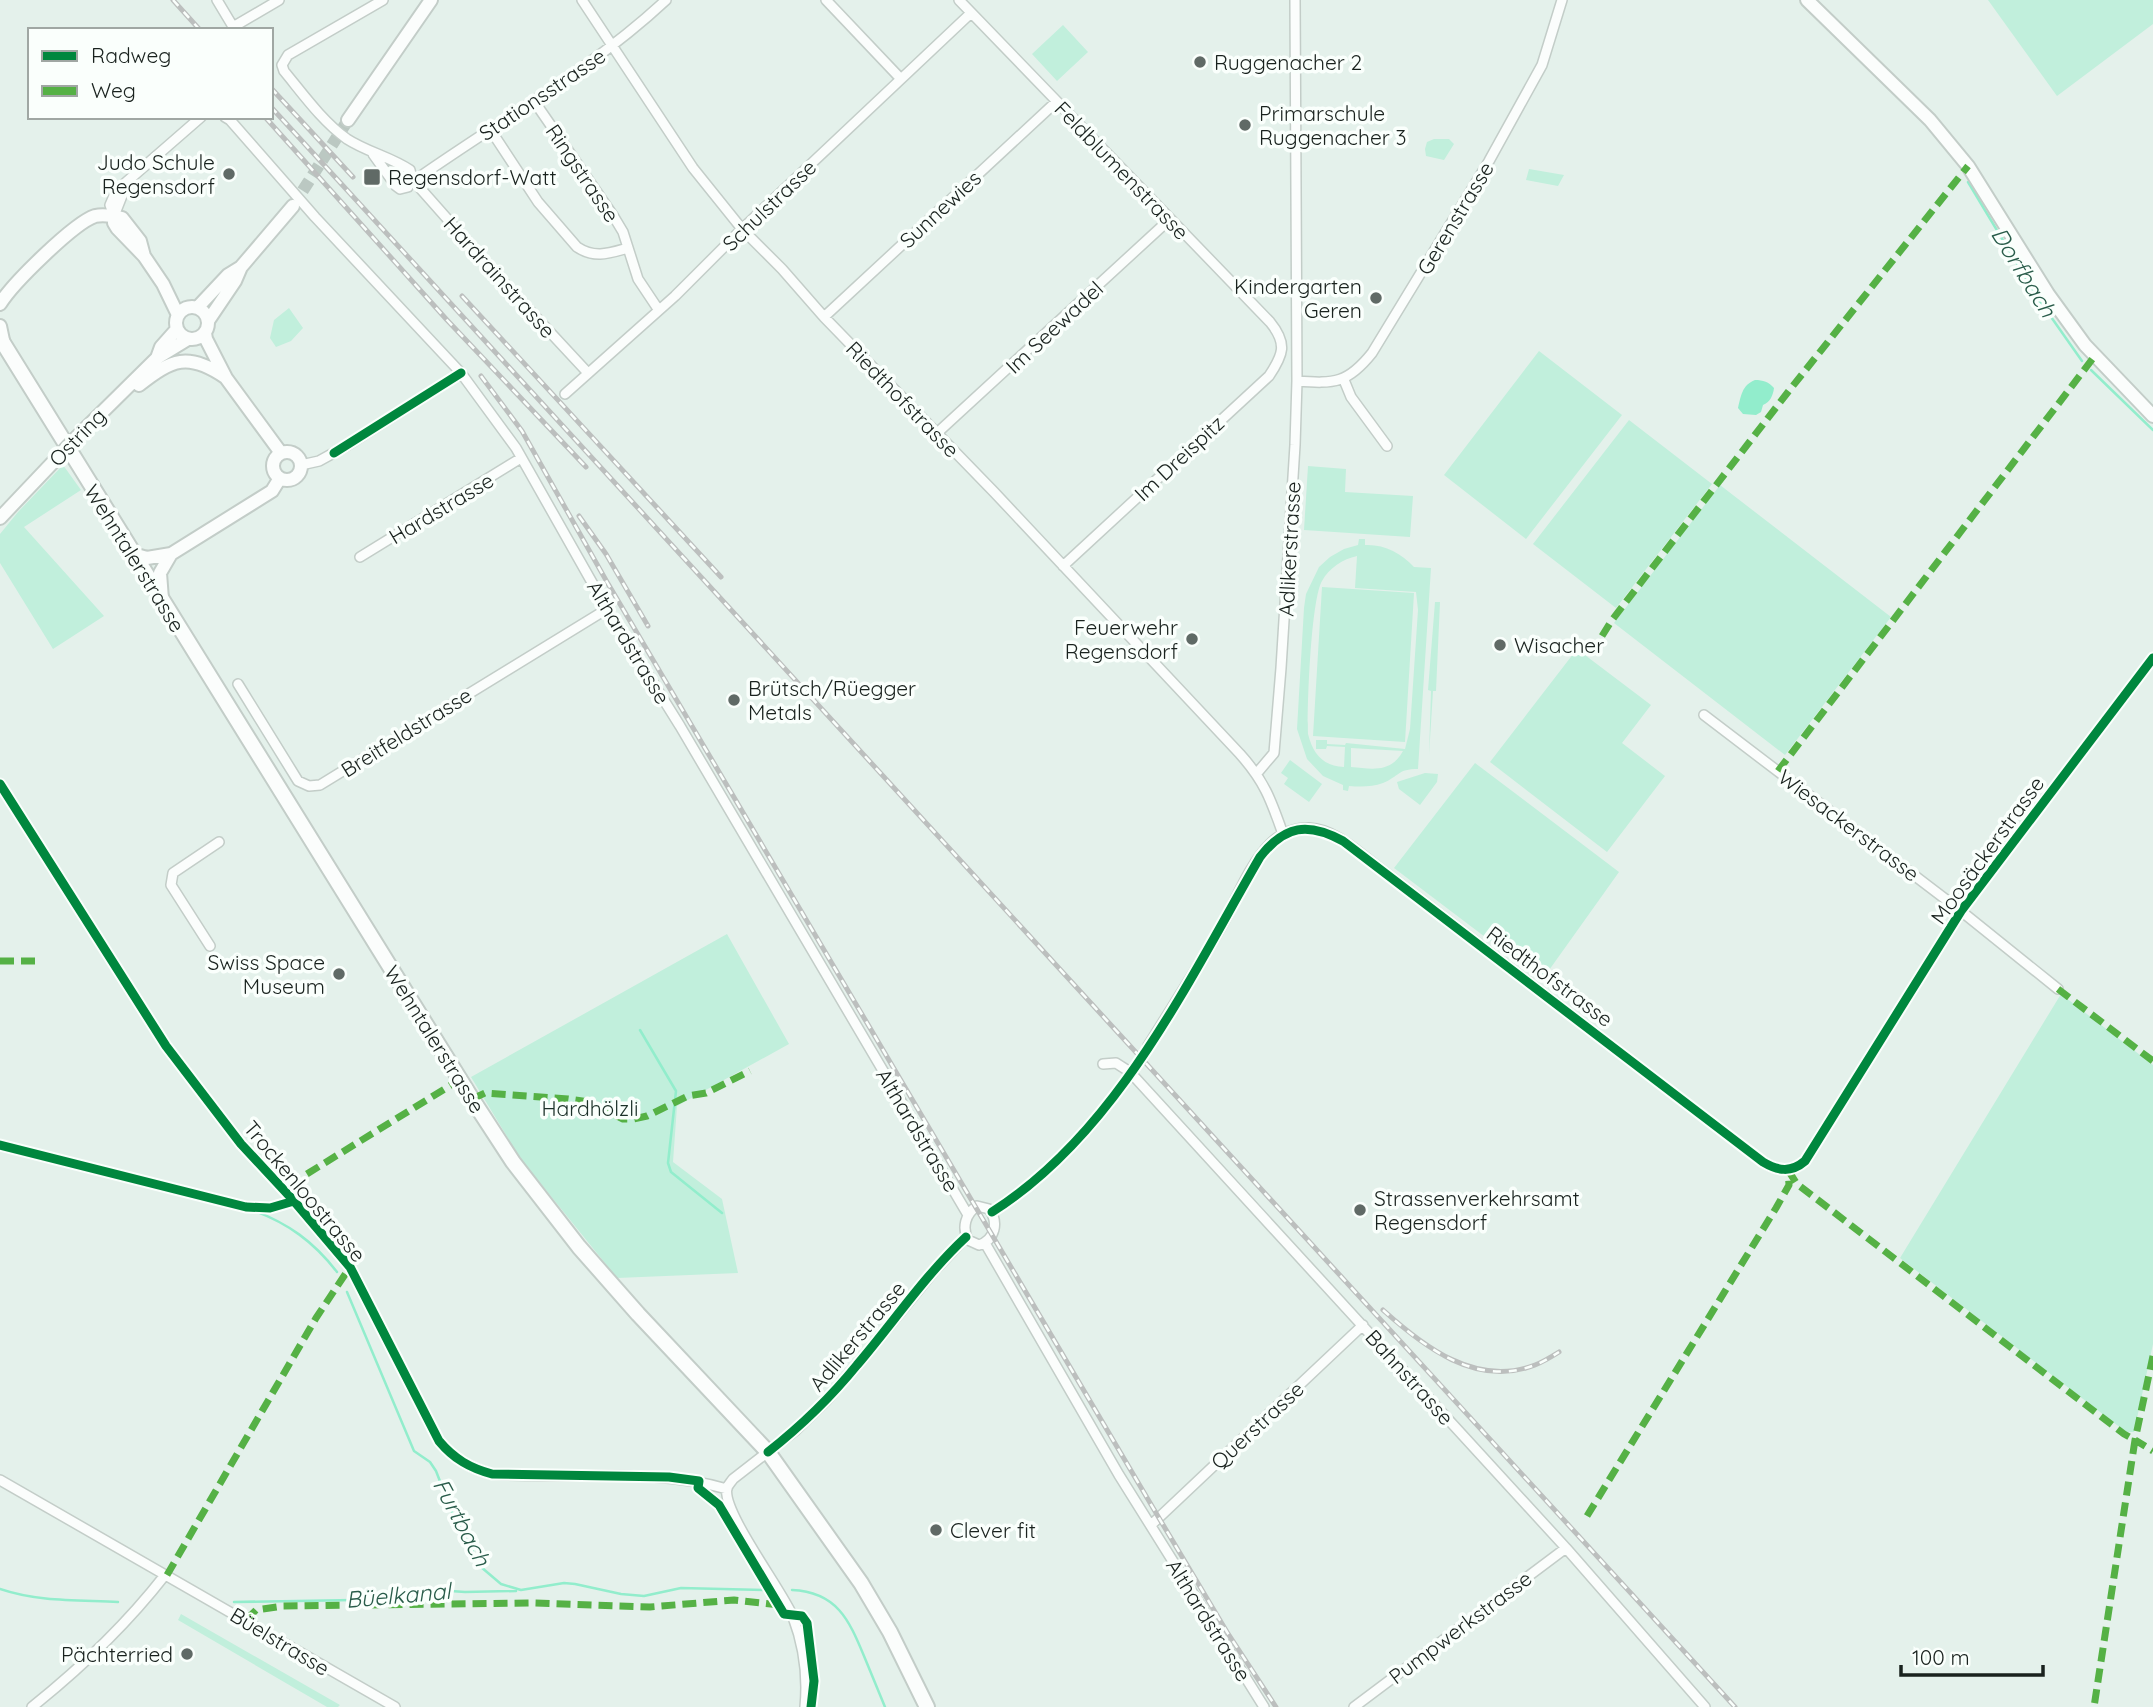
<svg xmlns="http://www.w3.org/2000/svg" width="2153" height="1707" viewBox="0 0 2153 1707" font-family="Quicksand,sans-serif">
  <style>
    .green { fill: #c1efdc; fill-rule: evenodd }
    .water { fill: #92edcc }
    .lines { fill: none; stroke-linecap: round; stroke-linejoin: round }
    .stream { stroke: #92edcc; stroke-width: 2.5 }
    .street-tunnel { stroke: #bbc8c2; stroke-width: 9; stroke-dasharray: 9 4.5; stroke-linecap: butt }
    .secondary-tunnel { stroke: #bbc8c2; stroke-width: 12; stroke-dasharray: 12 6; stroke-linecap: butt }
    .street-casing { stroke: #c3cdc8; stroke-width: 12 }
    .secondary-casing { stroke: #c3cdc8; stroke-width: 16 }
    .primary-casing { stroke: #c3cdc8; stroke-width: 18 }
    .street { stroke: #fbfdfc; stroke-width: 9 }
    .secondary { stroke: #fbfdfc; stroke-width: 12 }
    .primary { stroke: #fbfdfc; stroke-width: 14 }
    .rail-casing { stroke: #bcbfbe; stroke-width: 5 }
    .rail { stroke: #fafffc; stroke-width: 2.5; stroke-dasharray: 8; stroke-linecap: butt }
    .secondary-bridge-casing { stroke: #c3cdc8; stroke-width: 16; stroke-linecap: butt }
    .secondary-bridge { stroke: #fbfdfc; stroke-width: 12 }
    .quiet { stroke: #55b145; stroke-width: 7; stroke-dasharray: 14 7; stroke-linecap: butt }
    .cycleway-casing { stroke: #fafffc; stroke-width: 13 }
    .cycleway { stroke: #00873e; stroke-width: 9 }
    .poi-dot { fill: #606a66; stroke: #fafffc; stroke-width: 2.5 }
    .labels { text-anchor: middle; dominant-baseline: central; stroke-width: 7; stroke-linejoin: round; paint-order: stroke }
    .poi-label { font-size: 21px; fill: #19221e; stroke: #fafffc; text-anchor: start }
    .street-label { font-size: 21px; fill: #19221e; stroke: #fafffc }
    .park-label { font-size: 21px; fill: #1c3129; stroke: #fafffc }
    .water-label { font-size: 23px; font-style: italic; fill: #295c4a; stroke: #fafffc }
  </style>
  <rect width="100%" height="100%" fill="#e4f1eb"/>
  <!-- green -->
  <path class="green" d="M1988 0H2153V24L2057 96Z
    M1063 25 1088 52 1057 81 1032 54Z
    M1434 139H1449L1454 144 1444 160 1426 156 1425 149 1427 142Z
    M1529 169 1564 175 1558 186 1526 180Z
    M289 308 303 328 291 341 276 347 270 338 274 320Z
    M1539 351 1622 415 1526 539 1444 475Z
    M1629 420 1712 484 1616 608 1533 544Z
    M63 465 81 490 24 527 104 616 53 649 0 563V534L18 512Z
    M1308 466 1346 469 1345 492 1413 496 1410 537 1304 530Z
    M1720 485 1891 617 1785 755 1614 623Z
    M1359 539H1365V545C1384 544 1401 553 1414 567L1431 568 1418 769C1397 769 1400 776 1383 783 1372 787 1361 787 1349 786L1348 791 1343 790V785L1323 776 1307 759 1297 729 1304 608 1306 594 1319 567 1330 557 1344 549 1358 545ZM1357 556 1355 588 1416 592 1418 610 1410 729 1405 749 1346 743 1345 745 1327 744V740H1316V749H1326L1327 746 1345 747 1344 767C1323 766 1313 754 1308 734 1307 708 1311 600 1322 581 1329 568 1343 559 1357 556ZM1351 748 1403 751C1391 773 1373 769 1351 767Z
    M1322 587 1414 593 1405 742 1313 736Z
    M1435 602H1440L1436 691H1433L1429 755 1431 691 1428 690Z
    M1577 649 1651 705 1622 743 1665 776 1607 852 1490 762Z
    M1290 760 1322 784 1309 802 1284 784 1288 778 1281 773Z
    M1475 763 1619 872 1542 980 1394 868Z
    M1425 773 1438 774 1437 782 1420 805 1399 789 1397 782Z
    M727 934 789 1044 677 1106 673 1162 722 1199 738 1273 617 1278 520 1158 471 1077Z
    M2061 994 2153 1065V1344L2134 1432H2126L1900 1258Z
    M181 1614 340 1705 338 1707H327L178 1620Z"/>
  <!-- water -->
  <path class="water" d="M1755 380C1763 380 1769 382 1774 388 1773 396 1770 402 1763 405L1761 412 1756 415 1743 414 1738 408C1741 396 1742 385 1755 380Z"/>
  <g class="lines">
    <!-- stream -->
    <path class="stream" d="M1968 182 2037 297 2082 361
      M2091 370 2153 430
      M640 1030 676 1091 668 1163 671 1172 722 1213
      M0 1147 252 1210C288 1223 314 1242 337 1272
      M347 1292 414 1451 430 1462 436 1471 452 1512 481 1567 501 1584 521 1590 564 1583 575 1584 621 1594 644 1596 681 1588 767 1590
      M0 1589C38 1602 78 1600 118 1602
      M792 1590C837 1592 849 1620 864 1656 871 1673 878 1690 885 1707
      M234 1602 410 1599 436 1590 465 1592 516 1591"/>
    <!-- street-tunnel -->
    <path class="street-tunnel" d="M1128 1076 1148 1046"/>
    <!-- secondary-tunnel -->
    <path class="secondary-tunnel" d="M293 206 348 120"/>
    <!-- street casing -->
    <g class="street-casing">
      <path id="street" d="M217 0 235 30
        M582 0 693 168 742 229 782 269 824 317 994 492 1240 754C1265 782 1271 800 1283 834
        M826 0 901 79
        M959 0 1270 322C1288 344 1283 355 1269 376L1063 566
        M233 27 279 0
        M282 65 284 71C303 94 322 121 347 139 367 152 391 157 410 170L412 179 496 274 588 373
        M282 65 288 55 383 0
        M534 101 614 217 623 232 638 279 658 309
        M225 117 230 120 315 217 461 373 516 448 607 609 680 726 968 1215
        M490 129 538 202 577 247C595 259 610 253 628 248
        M373 154 396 186 400 189 408 187 412 179
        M412 179 421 176C504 118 592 69 666 0
        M114 216 110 205 116 191 201 117
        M114 216 127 183
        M824 317 1056 102
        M1344 380 1351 397 1387 446
        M1297 381C1335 384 1348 383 1372 353L1489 161 1542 65 1562 0
        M565 394 675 296 742 229 971 13
        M936 434 1170 219
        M301 465 319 461 348 445 461 373
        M360 557 521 458
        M238 684 298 781 309 786 320 785 607 609
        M1704 715 1961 911 2058 989
        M1257 773 1274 753 1281 668 1295 445 1297 381 1295 0
        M0 784 166 1046 241 1144 294 1201 350 1267 439 1441C454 1459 470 1468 492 1474 570 1480 651 1467 727 1489
        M210 946 171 885 173 873 219 842
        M1148 1046C1173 1006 1198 967 1221 927 1236 901 1248 866 1270 844 1280 834 1294 828 1309 828 1335 829 1358 852 1378 867L1763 1162C1778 1171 1791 1173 1805 1161L1961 911 2153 658
        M1103 1064 1116 1063 1130 1072 1566 1548 1705 1707
        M977 1206 989 1209C999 1222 995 1240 979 1245L968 1240C962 1228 965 1214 977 1206Z
        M992 1212C1044 1179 1090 1131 1125 1081
        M985 1243 1119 1475 1264 1707
        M0 1480 395 1707
        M1151 1525 1363 1325
        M32 1707C82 1667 126 1625 165 1575
        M805 1707C808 1676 804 1646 793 1617 782 1590 721 1511 727 1488 728 1485 731 1482 733 1479L796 1430 825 1402 855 1368 934 1271 966 1237
        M1354 1707 1566 1548"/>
    </g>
    <!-- secondary casing -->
    <g class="secondary-casing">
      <path id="secondary" d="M1807 0 1930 120 1968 166 2048 294 2085 345 2153 416
        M348 120 431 0
        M114 216V223L117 228 144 256 163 284 178 315
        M0 304C12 284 74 223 95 216 104 214 114 216 122 218L140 241 144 256
        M176 323a16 16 0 1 1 32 0a16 16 0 1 1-32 0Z
        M197 308 228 275 241 267 293 206
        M208 321 235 281 241 267
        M0 326 4 345
        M205 333 206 339 226 378 281 453
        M157 358 161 347 177 329
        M139 385C172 359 188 352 225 377
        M77 437 157 358 188 339
        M273 466a14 14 0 1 1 28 0a14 14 0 1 1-28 0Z
        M0 518 57 458
        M133 554 147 558 171 554 272 491 280 478
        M162 599 160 573 171 554"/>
    </g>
    <!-- primary casing -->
    <g class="primary-casing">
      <path id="primary" d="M0 338 472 1099 513 1162 579 1247 638 1314 768 1452 861 1583 890 1632 927 1707"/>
    </g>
    <!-- street -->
    <use href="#street" class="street"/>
    <!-- secondary -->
    <use href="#secondary" class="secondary"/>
    <!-- primary -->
    <use href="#primary" class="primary"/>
    <!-- rail casing -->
    <g class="rail-casing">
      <path id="rail" d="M173 0 200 30
        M271 88 353 177
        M271 107 1735 1707
        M265 117 447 320 586 467
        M462 296 721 577
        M481 376 522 431 607 582 1159 1518 1227 1632 1276 1707
        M579 516 606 554 648 626
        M1383 1310C1423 1346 1476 1388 1535 1365 1543 1362 1551 1357 1559 1352"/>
    </g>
    <!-- rail -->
    <use href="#rail" class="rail"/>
    <!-- secondary-bridge casing -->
    <g class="secondary-bridge-casing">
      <path id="secondary-bridge" d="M57 458 77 437"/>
    </g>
    <!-- secondary-bridge -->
    <use href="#secondary-bridge" class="secondary-bridge"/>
    <!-- quiet -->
    <path class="quiet" d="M1602 636 1612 620 1788 392 1968 166
      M1778 771 2094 357
      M0 961H39
      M2058 989 2153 1061
      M472 1099 485 1093 568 1099 589 1102 623 1119H634L647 1116 688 1096 706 1093 750 1071
      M1788 1170 1797 1184 2124 1434 2135 1440 2094 1707
      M289 1185 451 1085
      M2153 1356 2135 1440 2153 1451
      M1587 1516 1776 1208 1789 1185 1788 1170
      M167 1575 316 1318 350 1267
      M246 1620 256 1610 283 1606 532 1603 650 1607 734 1600 780 1605"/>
    <!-- cycleway casing -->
    <g class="cycleway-casing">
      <path id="cycleway" d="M334 453 461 373
        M0 784 166 1046 241 1144 294 1201 350 1267 439 1441C454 1459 470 1468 492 1474L669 1477 699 1481 698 1488 719 1505 784 1614 802 1616 807 1623 814 1681 811 1707
        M0 1145 246 1207 270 1208 294 1201
        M992 1212C1117 1133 1188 981 1260 857 1285 825 1308 822 1343 841L1763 1162C1778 1171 1791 1173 1805 1161L1961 911 2153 658
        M768 1452C801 1426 831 1397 857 1365 893 1323 925 1275 966 1237"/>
    </g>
    <!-- cycleway -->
    <use href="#cycleway" class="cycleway"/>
  </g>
  <!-- markers -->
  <g class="poi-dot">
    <circle cx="1200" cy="62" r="7"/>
    <circle cx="1245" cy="125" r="7"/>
    <circle cx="229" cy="174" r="7"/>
    <rect x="363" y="168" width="18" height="18" rx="3.5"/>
    <circle cx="1376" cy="298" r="7"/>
    <circle cx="1192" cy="639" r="7"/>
    <circle cx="1500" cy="645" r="7"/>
    <circle cx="734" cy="700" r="7"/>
    <circle cx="339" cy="974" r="7"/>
    <circle cx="1360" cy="1210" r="7"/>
    <circle cx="936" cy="1530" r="7"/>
    <circle cx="187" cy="1654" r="7"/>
  </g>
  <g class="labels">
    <!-- poi labels -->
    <g class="poi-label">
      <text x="1214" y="62">Ruggenacher 2</text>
      <text x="1259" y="113">Primarschule<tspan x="1259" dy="24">Ruggenacher 3</tspan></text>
      <text x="215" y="162" text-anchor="end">Judo Schule<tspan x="215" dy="24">Regensdorf</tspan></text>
      <text x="388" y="177">Regensdorf-Watt</text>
      <text x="1362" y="286" text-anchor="end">Kindergarten<tspan x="1362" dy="24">Geren</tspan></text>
      <text x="1178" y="627" text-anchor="end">Feuerwehr<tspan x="1178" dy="24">Regensdorf</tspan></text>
      <text x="1514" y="645">Wisacher</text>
      <text x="748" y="688">Brütsch/Rüegger<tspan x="748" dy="24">Metals</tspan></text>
      <text x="325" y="962" text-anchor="end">Swiss Space<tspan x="325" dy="24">Museum</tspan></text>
      <text x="1374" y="1198">Strassenverkehrsamt<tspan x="1374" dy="24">Regensdorf</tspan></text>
      <text x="950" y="1530">Clever fit</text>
      <text x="173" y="1654" text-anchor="end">Pächterried</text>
    </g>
    <!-- street labels -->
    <g class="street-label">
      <text transform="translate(542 94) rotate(-34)">Stationsstrasse</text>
      <text transform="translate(1122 170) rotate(46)">Feldblumenstrasse</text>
      <text transform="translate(583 173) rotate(56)">Ringstrasse</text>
      <text transform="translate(769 205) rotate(-44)">Schulstrasse</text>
      <text transform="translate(940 209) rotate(-43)">Sunnewies</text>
      <text transform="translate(1455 218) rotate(-59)">Gerenstrasse</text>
      <text transform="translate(500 277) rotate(48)">Hardrainstrasse</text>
      <text transform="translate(1054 327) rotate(-43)">Im Seewadel</text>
      <text transform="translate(903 399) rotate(46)">Riedthofstrasse</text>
      <text transform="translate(77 437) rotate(-46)">Ostring</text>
      <text transform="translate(1179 458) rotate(-43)">Im Dreispitz</text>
      <text transform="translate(441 508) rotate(-31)">Hardstrasse</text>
      <text transform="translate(1289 549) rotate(-87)">Adlikerstrasse</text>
      <text transform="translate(135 558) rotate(58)">Wehntalerstrasse</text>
      <text transform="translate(629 642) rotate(59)">Althardstrasse</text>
      <text transform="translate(406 732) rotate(-32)">Breitfeldstrasse</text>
      <text transform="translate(1849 825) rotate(37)">Wiesackerstrasse</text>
      <text transform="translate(1987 850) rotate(-54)">Moosäckerstrasse</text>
      <text transform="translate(1550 976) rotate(37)">Riedthofstrasse</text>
      <text transform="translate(435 1039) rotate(58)">Wehntalerstrasse</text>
      <text transform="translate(918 1130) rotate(59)">Althardstrasse</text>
      <text transform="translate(305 1191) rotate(50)">Trockenloostrasse</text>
      <text transform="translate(857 1336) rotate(-50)">Adlikerstrasse</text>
      <text transform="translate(1410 1377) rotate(48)">Bahnstrasse</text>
      <text transform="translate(1257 1425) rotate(-43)">Querstrasse</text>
      <text transform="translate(1209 1620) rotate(58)">Althardstrasse</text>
      <text transform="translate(1460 1627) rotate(-37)">Pumpwerkstrasse</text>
      <text transform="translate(280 1641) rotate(31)">Büelstrasse</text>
    </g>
    <!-- park labels -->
    <g class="park-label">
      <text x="590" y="1108">Hardhölzli</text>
    </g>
    <!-- water labels -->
    <g class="water-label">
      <text transform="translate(2024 272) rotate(58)">Dorfbach</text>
      <text transform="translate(462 1522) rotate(62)">Furtbach</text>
      <text transform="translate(398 1595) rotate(-5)">Büelkanal</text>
    </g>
  </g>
  <!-- legend -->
  <rect x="28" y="28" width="245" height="91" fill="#fafffc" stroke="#a0a7a3" stroke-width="2"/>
  <rect x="42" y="51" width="35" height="10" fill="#00873e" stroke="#a0a7a3" stroke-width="2"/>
  <text x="91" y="63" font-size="21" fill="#19221e">Radweg</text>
  <rect x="42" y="86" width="35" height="10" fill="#55b145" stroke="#a0a7a3" stroke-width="2"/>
  <text x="91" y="98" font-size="21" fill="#19221e">Weg</text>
  <!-- scale -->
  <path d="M1901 1665v10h142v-10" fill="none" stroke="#19221e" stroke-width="3.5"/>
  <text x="1912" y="1665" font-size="21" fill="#19221e" stroke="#fafffc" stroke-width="5" paint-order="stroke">100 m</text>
</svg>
